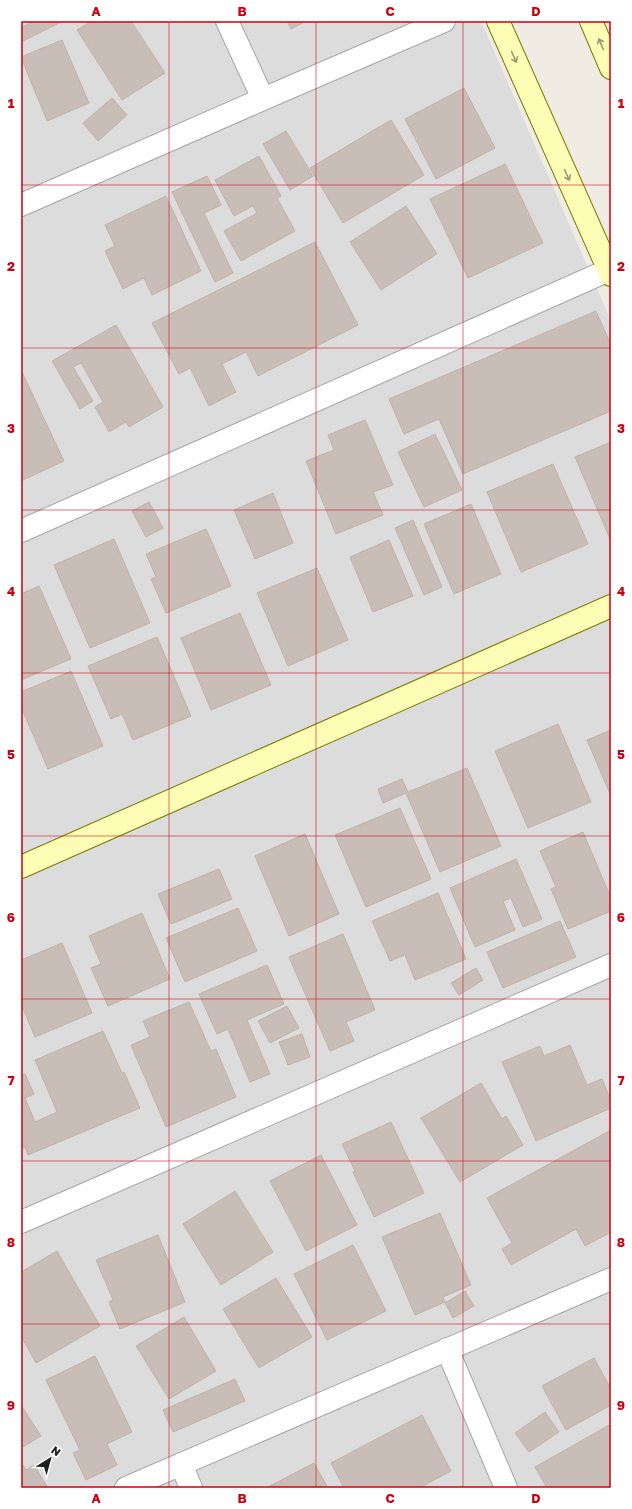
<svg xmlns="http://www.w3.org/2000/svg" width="632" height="1509" viewBox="0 0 632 1509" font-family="'Golos Text',sans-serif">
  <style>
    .residential { fill: #dddcdc }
    .building { fill: #c9bdb7; stroke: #c3b1a5 }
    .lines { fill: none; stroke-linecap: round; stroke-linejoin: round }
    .street-casing { stroke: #a6a6a6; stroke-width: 24 }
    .secondary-casing { stroke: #777c00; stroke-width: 24 }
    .street { stroke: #fff; stroke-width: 22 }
    .secondary { stroke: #fefdb5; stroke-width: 22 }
    .oneway { stroke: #9a9972 }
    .grid { fill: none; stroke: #ce000e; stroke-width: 1; stroke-opacity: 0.55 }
    .neatline { fill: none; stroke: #ce000e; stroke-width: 1.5 }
    .grid-label { font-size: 13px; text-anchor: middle; font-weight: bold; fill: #ce000e }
  </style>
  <rect width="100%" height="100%" fill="#f0ece4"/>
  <!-- residential -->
  <path class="residential" d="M21 21H481L611 321V1488H21Z"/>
  <!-- building -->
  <path class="building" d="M34 21H63L21 42V28Z
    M92 21H109L111 24 116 21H131L165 73 122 100 77 30Z
    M287 21H306L291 29Z
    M62 40 89 103 47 121 21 57Z
    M464 88 495 148 436 179 405 119Z
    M112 98 127 115 98 141 83 123Z
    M391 120 424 175 343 223 310 168Z
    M286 131 313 176 290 190 263 144Z
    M259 156 281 196 277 198 295 231 241 261 224 231 257 213 253 206 234 216 215 180Z
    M505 164 543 243 468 278 430 199Z
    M207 176 221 205 204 213 233 273 215 282 172 192Z
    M166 196 201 271 152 295 144 278 123 289 105 251 115 246 105 225Z
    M406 206 437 254 381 290 350 242Z
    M315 242 358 325 258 376 246 352 222 364 236 392 209 406 190 368 179 374 152 323Z
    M596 311 611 345V411L463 474 439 419 404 434 389 399Z
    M116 325 163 407 129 427 126 422 109 432 95 407 103 402 81 363 73 367 93 401 80 409 52 361Z
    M21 370 64 461 21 481Z
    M365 420 393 485 373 492 383 515 336 534 306 461 334 450 328 435Z
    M435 434 462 490 424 507 398 452Z
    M611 442V538L610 539 575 457Z
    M553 464 588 544 521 572 487 492Z
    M273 493 293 543 255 559 234 510Z
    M149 502 163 528 146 537 132 511Z
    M471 504 501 574 454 594 424 524Z
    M413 520 442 587 424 595 395 528Z
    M206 529 231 586 166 613 151 579 156 577 146 554Z
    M114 539 150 623 90 648 54 565Z
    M389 540 413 596 373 612 350 557Z
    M317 568 348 640 288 666 257 593Z
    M39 586 71 659 21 680V594Z
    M240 613 271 685 211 710 181 638Z
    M157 637 191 716 133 740 122 714 111 719 88 666Z
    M71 671 103 746 48 769 21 707V692Z
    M558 724 591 802 528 828 495 751Z
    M611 730V796L587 740Z
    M467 768 501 846 440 872 406 793 383 803 378 789 402 779 408 792Z
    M400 808 431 879 366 907 335 835Z
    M583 832 611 898V911L568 929 551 889 556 887 540 851Z
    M305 834 339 914 289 936 255 856Z
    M516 859 542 919 523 927 511 898 503 901 515 930 475 947 450 888Z
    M219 869 232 899 171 924 158 894Z
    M438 893 466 959 415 980 405 955 390 961 372 921Z
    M238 908 257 951 185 982 166 938Z
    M142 913 170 979 108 1006 91 968 101 964 89 936Z
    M560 921 576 957 503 988 487 952Z
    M343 934 375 1010 346 1022 354 1041 330 1051 289 957Z
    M62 943 92 1013 35 1037 21 1004V960Z
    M267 965 284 1004 247 1020 270 1074 250 1082 228 1029 217 1034 199 994Z
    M476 968 483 980 459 995 451 983Z
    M189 1002 211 1051 216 1049 236 1097 166 1127 131 1045 150 1037 143 1021Z
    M287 1006 299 1028 270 1043 258 1021Z
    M103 1031 122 1073 124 1072 140 1108 28 1155 25 1147 21 1149V1075L25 1074 34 1094 25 1098 35 1122 57 1112 35 1060Z
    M302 1034 310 1057 288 1065 279 1042Z
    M570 1045 587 1085 602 1079 611 1101V1108L536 1141 502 1062 540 1046 544 1056Z
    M481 1083 502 1119 506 1116 523 1145 460 1182 421 1118Z
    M391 1122 424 1193 374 1217 353 1172 355 1171 342 1144Z
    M611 1130V1232L585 1246 576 1229 511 1265 502 1249 512 1243 487 1198Z
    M321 1155 357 1225 306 1251 270 1181Z
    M235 1191 273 1252 221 1285 183 1224Z
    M440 1213 471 1285 443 1297 445 1302 415 1315 382 1237Z
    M158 1235 185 1302 120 1329 109 1302 113 1300 96 1260Z
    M353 1245 386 1311 327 1340 294 1274Z
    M57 1251 100 1326 36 1363 21 1336V1272Z
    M276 1278 312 1337 259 1368 223 1309Z
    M465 1291 474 1306 453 1318 445 1303Z
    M184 1317 216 1371 169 1399 136 1346Z
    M95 1356 132 1432 107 1444 117 1465 86 1480 73 1453 80 1450 46 1380Z
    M594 1358 611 1389V1405L566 1430 542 1386Z
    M235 1379 245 1401 173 1432 163 1410Z
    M21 1405 41 1436 21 1448Z
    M545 1412 559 1432 529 1452 515 1433Z
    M422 1415 451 1471 419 1488H344L331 1463Z
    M611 1424V1488H547L535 1467Z
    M21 1462 26 1470 34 1465 48 1488H21Z
    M314 1463 328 1488H266Z"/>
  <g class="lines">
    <!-- street casing -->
    <g class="street-casing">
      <path id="street" d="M227 21 263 99
        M21 205 263 99 444 21
        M21 531 609 270
        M21 1222 611 965
        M447 1349 506 1488
        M181 1464 191 1488
        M126 1488 611 1279"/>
    </g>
    <!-- secondary casing -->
    <g class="secondary-casing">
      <path id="secondary" d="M498 21 611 275
        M591 21 611 68
        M21 867 611 606"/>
    </g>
    <!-- street -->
    <use href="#street" class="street"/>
    <!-- secondary -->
    <use href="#secondary" class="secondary"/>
  </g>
  <!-- one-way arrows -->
  <defs><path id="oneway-shaft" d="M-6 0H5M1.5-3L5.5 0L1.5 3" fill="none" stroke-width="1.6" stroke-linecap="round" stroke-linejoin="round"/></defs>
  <g class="oneway">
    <use href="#oneway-shaft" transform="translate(601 44) rotate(-113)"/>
    <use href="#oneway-shaft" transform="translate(514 57) rotate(66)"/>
    <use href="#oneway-shaft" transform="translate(567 175) rotate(66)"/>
  </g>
  <!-- grid -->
  <path class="grid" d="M169 21V1488M316 21V1488M463 21V1488M21 185H611M21 348H611M21 510H611M21 673H611M21 836H611M21 999H611M21 1161H611M21 1324H611"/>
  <!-- border -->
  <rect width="632" height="1509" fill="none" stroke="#ffffff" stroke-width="44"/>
  <!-- north arrow -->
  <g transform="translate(50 1459) rotate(37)" stroke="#ffffff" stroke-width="3" paint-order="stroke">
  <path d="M0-3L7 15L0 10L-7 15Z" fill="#1f1f1f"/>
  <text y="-6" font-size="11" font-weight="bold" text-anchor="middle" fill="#1f1f1f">N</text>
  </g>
  <rect x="22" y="22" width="588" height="1465" class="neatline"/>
  <g class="grid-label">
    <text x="96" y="16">A</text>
    <text x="242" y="16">B</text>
    <text x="390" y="16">C</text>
    <text x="536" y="16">D</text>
    <text x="11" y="108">1</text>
    <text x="621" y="108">1</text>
    <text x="11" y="271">2</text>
    <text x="621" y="271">2</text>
    <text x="11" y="433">3</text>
    <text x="621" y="433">3</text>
    <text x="11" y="596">4</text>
    <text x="621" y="596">4</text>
    <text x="11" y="759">5</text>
    <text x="621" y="759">5</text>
    <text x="11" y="922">6</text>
    <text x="621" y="922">6</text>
    <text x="11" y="1085">7</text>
    <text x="621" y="1085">7</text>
    <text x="11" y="1247">8</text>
    <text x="621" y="1247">8</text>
    <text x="11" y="1410">9</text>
    <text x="621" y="1410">9</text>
    <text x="96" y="1503">A</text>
    <text x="242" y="1503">B</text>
    <text x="390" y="1503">C</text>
    <text x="536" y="1503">D</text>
  </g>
</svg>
